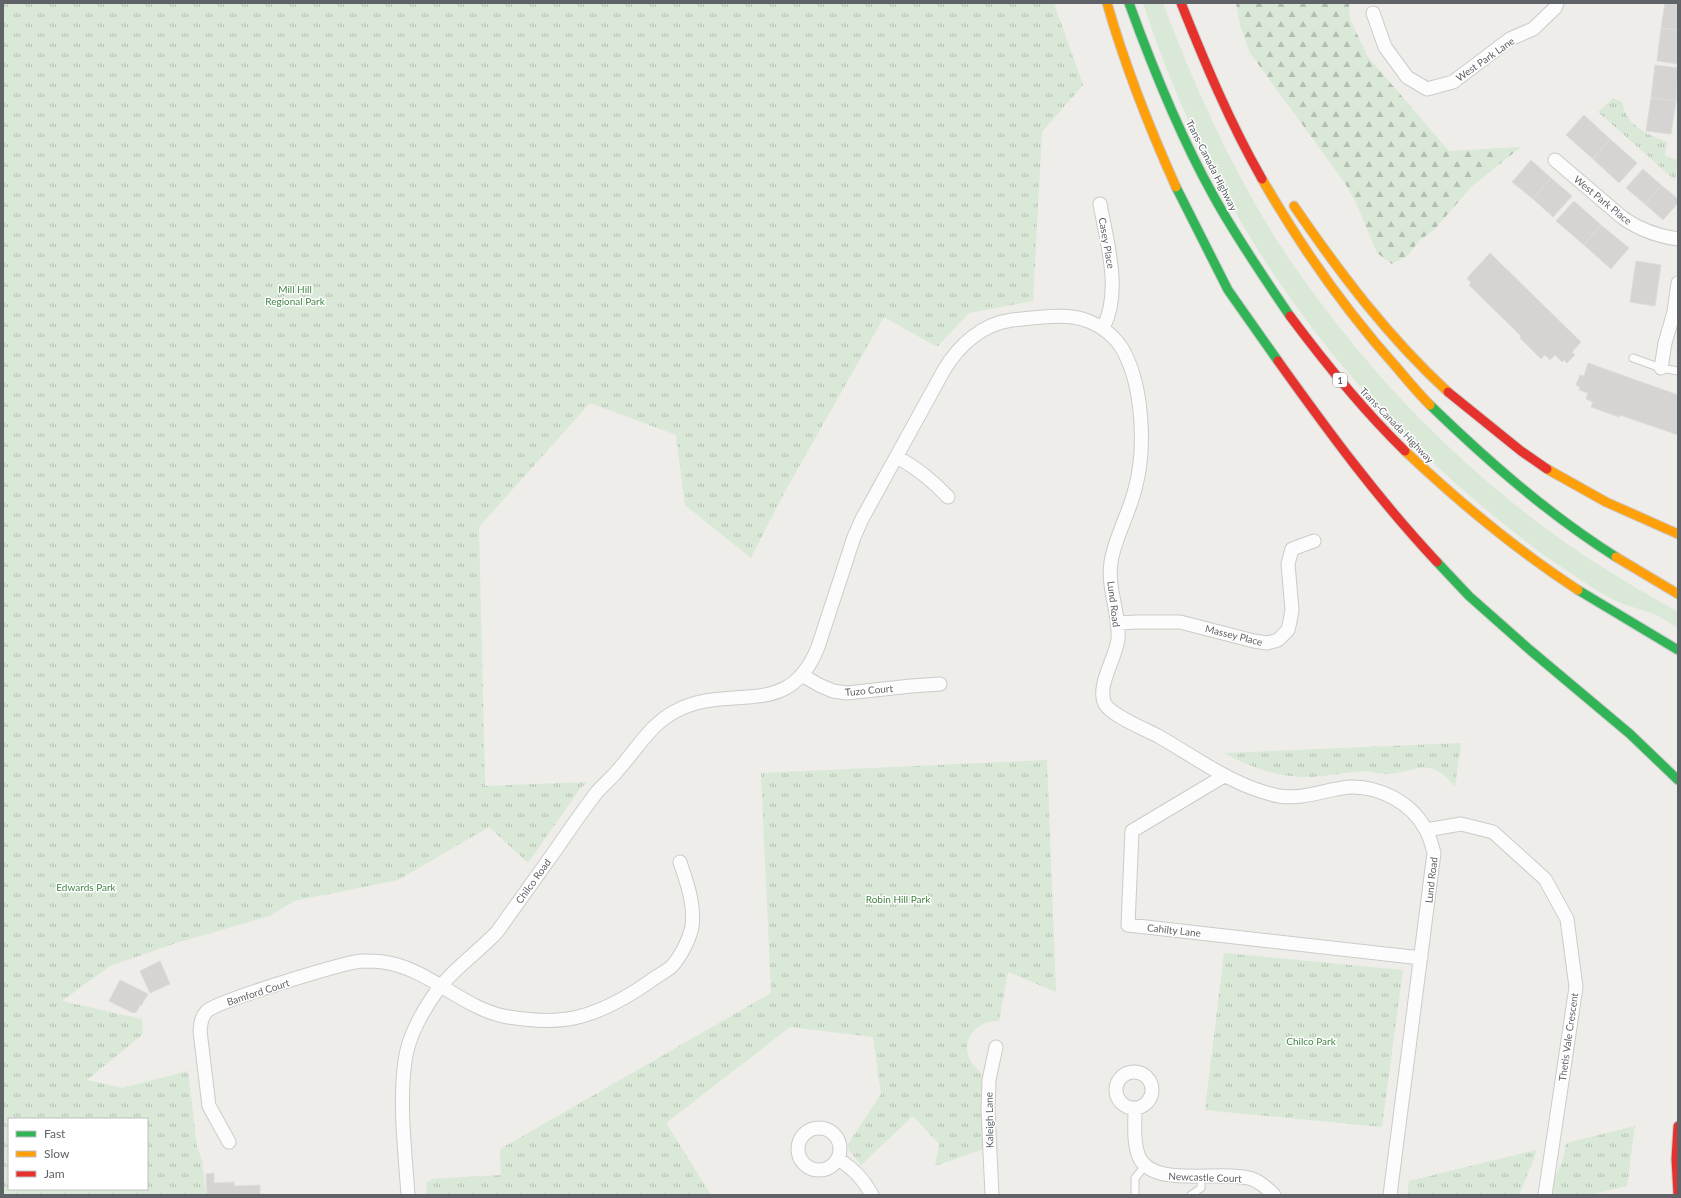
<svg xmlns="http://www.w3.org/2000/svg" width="1681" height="1198" viewBox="0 0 1681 1198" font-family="Lato,sans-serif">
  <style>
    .grass { fill: #d9e8d7 }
    .forest { fill: url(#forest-firs) }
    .park { fill: url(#park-tufts); fill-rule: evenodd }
    .building { fill: #d5d4d2; stroke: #dddcd8 }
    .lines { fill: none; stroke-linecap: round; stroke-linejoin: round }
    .lane-casing { stroke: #cbcbca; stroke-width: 9 }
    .street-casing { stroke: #cbcbca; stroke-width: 15 }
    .fast-casing { stroke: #cbcbca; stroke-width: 11 }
    .slow-casing { stroke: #cbcbca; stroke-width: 11 }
    .jam-casing { stroke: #cbcbca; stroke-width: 11 }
    .lane { stroke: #fcfcfc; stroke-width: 7 }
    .street { stroke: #fcfcfc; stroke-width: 13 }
    .fast { stroke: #30b455; stroke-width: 9 }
    .slow { stroke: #ff9f0a; stroke-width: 9 }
    .jam { stroke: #e5322d; stroke-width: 9 }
    .labels { text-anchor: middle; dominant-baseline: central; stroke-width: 3; stroke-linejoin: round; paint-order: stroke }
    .shield { fill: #fff; stroke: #8f9194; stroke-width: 1 }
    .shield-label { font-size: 9px; font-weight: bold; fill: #5f6266 }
    .street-label { font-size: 10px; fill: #5f6266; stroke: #fff }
    .park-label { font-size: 10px; fill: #408444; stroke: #fff }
  </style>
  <defs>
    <pattern id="forest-firs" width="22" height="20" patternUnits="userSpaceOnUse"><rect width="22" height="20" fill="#d9e8d7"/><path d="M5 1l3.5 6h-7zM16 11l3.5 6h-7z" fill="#b3bfb2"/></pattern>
    <pattern id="park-tufts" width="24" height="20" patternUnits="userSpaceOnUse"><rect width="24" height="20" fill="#d9e8d7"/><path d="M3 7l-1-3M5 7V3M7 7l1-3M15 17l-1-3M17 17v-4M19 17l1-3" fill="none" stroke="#b3bfb2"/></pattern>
  </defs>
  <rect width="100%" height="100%" fill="#eeede9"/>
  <!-- grass -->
  <path class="grass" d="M1143 3H1163C1193 84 1229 162 1274 236 1290 261 1308 286 1326 310 1393 398 1473 477 1563 541 1600 567 1639 590 1678 612V628C1671 624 1664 619 1656 615 1643 609 1629 607 1616 601 1596 591 1577 577 1558 565 1421 468 1303 338 1223 190 1191 131 1164 67 1143 3Z"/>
  <!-- forest -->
  <path class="forest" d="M1236 3H1349L1350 19 1368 57 1449 151 1521 147 1472 186 1434 230 1420 240 1408 255 1392 264 1377 253 1356 203 1345 183 1250 53 1240 25Z"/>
  <!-- park -->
  <path class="park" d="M3 3H1054L1083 85 1042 132 1033 301 969 313 937 347 884 317 784 493 751 558 685 505 676 435 590 403 479 527 485 786 587 782 579 790 528 863 489 827 398 880 294 901 270 916 179 942 110 966 62 1001 142 1019 143 1034 87 1080 122 1088 188 1071 197 1147 202 1160 206 1195H3ZM9 1119H147V1189H9Z
    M1613 98 1622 102C1627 127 1645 133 1667 142L1665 156 1678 160 1675 180 1598 112Z
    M1461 743 1455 787C1447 778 1441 770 1429 768 1415 766 1401 774 1387 774 1379 774 1371 771 1363 771 1346 772 1329 776 1311 777 1281 778 1251 768 1224 753Z
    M1047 760 1056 992 1008 972 999 1021C979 1020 961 1037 969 1058 972 1067 984 1071 983 1081 983 1086 981 1091 981 1096 981 1114 983 1131 984 1149L935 1166 939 1144 913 1116 861 1165 849 1150 848 1144 881 1094 873 1037 790 1027 666 1123 711 1195H427L426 1182 430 1181 431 1179 501 1175 500 1149 771 993 761 773Z
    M1224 953 1403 970 1382 1127 1205 1110Z
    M1635 1126 1627 1186 1590 1195 1554 1194 1553 1183 1563 1159 1566 1143Z
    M1536 1150 1535 1156 1519 1195H1407L1409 1181Z"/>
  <!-- building -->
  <path class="building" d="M1665 3H1678V30L1661 28Z
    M1661 28 1678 30V64L1657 61Z
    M1655 65 1678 68 1676 101 1651 98Z
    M1651 98 1676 101 1671 134 1646 131Z
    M1584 115 1610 139 1593 159 1566 135Z
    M1610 139 1637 163 1619 183 1593 159Z
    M1531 160 1551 178 1533 199 1512 182Z
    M1643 169 1661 185 1645 204 1626 188Z
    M1551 178 1572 196 1553 217 1533 199Z
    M1661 185 1678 199V203L1663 220 1645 204Z
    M1574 201 1601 225 1584 245 1556 221Z
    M1601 225 1629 248 1611 269 1584 245Z
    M1490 253 1581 342 1572 352 1575 355 1567 363 1564 360 1562 362 1555 355 1550 360 1545 355 1541 359 1520 338 1521 336 1469 285 1471 283 1467 278Z
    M1636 261 1661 265 1655 306 1630 302Z
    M1588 363 1678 395V435L1620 415 1619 417 1591 407 1593 402 1586 399 1588 393 1579 390 1580 387 1576 385 1580 375 1584 376Z
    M160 961 170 984 150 993 140 971Z
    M120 980 148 994 141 1006 140 1005 136 1013 134 1012 133 1013 109 1001Z
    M214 1173V1183L234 1182V1186L260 1185V1195H207L206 1174Z"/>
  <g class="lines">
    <!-- lane casing -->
    <g class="lane-casing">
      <path id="lane" d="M1633 358 1661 368 1678 371
        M1135 1195V1178L1145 1166
        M1191 1195 1201 1188V1175"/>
    </g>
    <!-- street casing -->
    <g class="street-casing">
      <path id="street" d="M1373 13 1385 47 1407 77 1427 89 1453 82 1510 39 1533 29 1555 8 1557 3
        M1555 160 1623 218C1640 230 1657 236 1678 239
        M1100 204C1107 243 1122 292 1103 328
        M1661 368 1665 343 1674 312 1678 283
        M897 457C917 468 932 480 948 497
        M1117 623 1138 622H1180L1254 641 1267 643 1278 640 1288 630 1290 621 1292 610 1288 564 1292 549 1314 541
        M802 675 819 685 833 691 847 693 911 686 940 684
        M1224 776 1132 831 1128 925 1421 958
        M1426 830 1461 824 1493 832 1545 879 1567 919 1576 987 1545 1195
        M1116 1090a18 18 0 1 1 36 0a18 18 0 1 1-36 0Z
        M1135 1108C1135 1123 1133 1142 1139 1157 1154 1189 1221 1169 1252 1179 1261 1182 1268 1189 1274 1195
        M798 1149a21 21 0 1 1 42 0a21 21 0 1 1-42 0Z
        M229 1142 209 1106 200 1031C201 1023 201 1017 207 1011 217 1001 343 963 361 961 368 961 376 961 383 962 429 968 462 1009 508 1017 527 1020 548 1022 568 1019 600 1014 630 996 656 977 661 974 668 970 672 966 681 956 689 940 692 927 695 904 687 883 680 862
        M838 1159C854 1169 863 1179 872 1195
        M408 1195C405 1151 399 1104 405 1061 408 1036 425 1006 440 987 457 966 479 951 497 932 517 904 537 876 557 848 570 829 583 810 597 792 604 784 612 778 618 770 636 750 650 725 674 712 730 681 788 723 818 647L854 537 862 519 944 370C959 345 982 324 1012 320 1034 318 1067 312 1088 321 1102 326 1117 338 1124 352 1143 388 1146 450 1135 489 1129 514 1115 537 1111 562 1107 589 1120 613 1118 639 1116 658 1096 686 1105 704 1112 716 1145 729 1158 736 1197 758 1234 787 1279 796 1304 800 1326 789 1350 787 1380 786 1412 803 1426 830 1430 837 1432 846 1434 853L1390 1195
        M992 1195 988 1110 989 1080 996 1047"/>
    </g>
    <!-- fast casing -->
    <g class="fast-casing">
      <path id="fast" d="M1129 3C1153 69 1179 134 1213 195 1236 237 1263 276 1290 316
        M1176 187 1228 290 1278 361
        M1430 405C1488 461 1548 514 1616 557
        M1437 562 1469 596 1530 650 1630 734 1678 780
        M1578 590 1678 650"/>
    </g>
    <!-- slow casing -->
    <g class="slow-casing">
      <path id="slow" d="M1107 3C1125 66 1149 127 1176 187
        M1262 179C1301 247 1346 311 1398 369 1408 381 1419 394 1430 405
        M1294 206C1340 273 1388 337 1448 392
        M1405 451C1459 502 1515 549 1578 590
        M1547 469 1606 502 1678 534
        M1616 557 1678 594"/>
    </g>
    <!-- jam casing -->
    <g class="jam-casing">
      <path id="jam" d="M1181 3C1205 63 1230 123 1262 179
        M1290 316C1325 363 1363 410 1405 451
        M1278 361C1328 431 1378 499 1437 562
        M1448 392 1521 451 1547 469
        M1678 1126 1676 1159 1678 1195"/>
    </g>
    <!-- lane -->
    <use href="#lane" class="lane"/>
    <!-- street -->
    <use href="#street" class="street"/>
    <!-- fast -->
    <use href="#fast" class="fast"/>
    <!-- slow -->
    <use href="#slow" class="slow"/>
    <!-- jam -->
    <use href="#jam" class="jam"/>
  </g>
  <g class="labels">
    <!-- shield labels -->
    <rect class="shield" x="1333" y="373" width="14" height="14" rx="3"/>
    <g class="shield-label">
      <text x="1340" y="380">1</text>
    </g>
    <!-- street labels -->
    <g class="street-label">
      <text transform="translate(1485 59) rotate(-35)">West Park Lane</text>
      <text transform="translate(1212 165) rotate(63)">Trans-Canada Highway</text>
      <text transform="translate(1603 200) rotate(39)">West Park Place</text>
      <text transform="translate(1107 243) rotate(80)">Casey Place</text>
      <text transform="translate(1397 425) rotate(46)">Trans-Canada Highway</text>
      <text transform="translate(1114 604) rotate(83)">Lund Road</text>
      <text transform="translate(1234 635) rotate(14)">Massey Place</text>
      <text transform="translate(869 690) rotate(-5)">Tuzo Court</text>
      <text transform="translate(1431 880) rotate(-83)">Lund Road</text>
      <text transform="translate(533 881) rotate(-54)">Chilco Road</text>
      <text transform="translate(1174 930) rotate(6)">Cahilty Lane</text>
      <text transform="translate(258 992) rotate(-18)">Bamford Court</text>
      <text transform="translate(1568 1037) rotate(-82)">Thetis Vale Crescent</text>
      <text transform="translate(989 1120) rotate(-91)">Kaleigh Lane</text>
      <text transform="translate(1205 1177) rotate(2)">Newcastle Court</text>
    </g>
    <!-- park labels -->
    <g class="park-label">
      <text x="295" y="289">Mill Hill<tspan x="295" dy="12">Regional Park</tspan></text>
      <text x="86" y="887">Edwards Park</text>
      <text x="898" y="899">Robin Hill Park</text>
      <text x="1311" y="1041">Chilco Park</text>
    </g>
  </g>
  <!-- border -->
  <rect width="1681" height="1198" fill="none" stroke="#5f6266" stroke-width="8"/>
  <!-- legend -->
  <rect x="8" y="1118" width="140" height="72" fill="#ffffff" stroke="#bfc0c2"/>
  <rect x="16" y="1131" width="20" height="6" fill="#30b455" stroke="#bfc0c2"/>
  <text x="44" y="1138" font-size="12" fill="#5f6266">Fast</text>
  <rect x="16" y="1151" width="20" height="6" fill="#ff9f0a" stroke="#bfc0c2"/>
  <text x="44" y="1158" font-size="12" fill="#5f6266">Slow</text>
  <rect x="16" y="1171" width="20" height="6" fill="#e5322d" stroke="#bfc0c2"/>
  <text x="44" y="1178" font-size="12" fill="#5f6266">Jam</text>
</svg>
